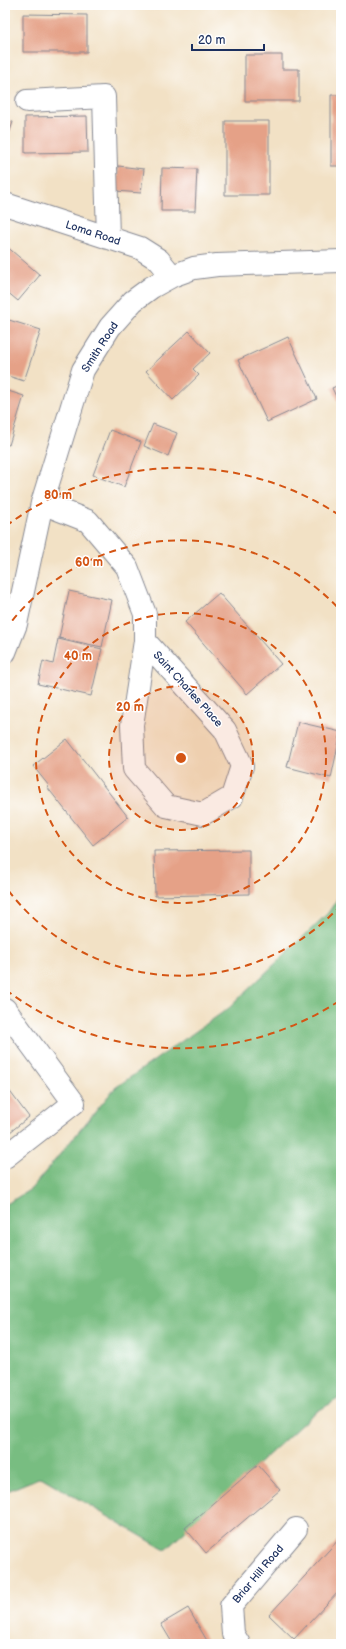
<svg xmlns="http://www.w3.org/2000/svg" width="346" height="1649" viewBox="0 0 346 1649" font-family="'Balsamiq Sans',sans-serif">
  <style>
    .forest { fill: #78bd81; stroke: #4a7670 }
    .building { fill: #e5a187 }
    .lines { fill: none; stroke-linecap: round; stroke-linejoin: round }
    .minor-casing { stroke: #868892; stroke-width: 24 }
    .minor { stroke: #fff; stroke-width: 22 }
    .ring { fill: none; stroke: #d45514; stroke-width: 2; stroke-dasharray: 7 5 }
    .labels { text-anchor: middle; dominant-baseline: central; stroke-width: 3; stroke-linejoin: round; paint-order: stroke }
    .street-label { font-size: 11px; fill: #1b2f5e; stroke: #fff }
    .centre { fill: #d45514; stroke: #fff; stroke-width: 2 }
    .ring-label { font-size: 12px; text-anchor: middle; font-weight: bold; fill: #d45514; stroke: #fff; stroke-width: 3; stroke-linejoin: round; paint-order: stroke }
  </style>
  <rect width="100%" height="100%" fill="#fff"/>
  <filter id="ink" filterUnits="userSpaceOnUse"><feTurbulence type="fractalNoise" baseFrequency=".025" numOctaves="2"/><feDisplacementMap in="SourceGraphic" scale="8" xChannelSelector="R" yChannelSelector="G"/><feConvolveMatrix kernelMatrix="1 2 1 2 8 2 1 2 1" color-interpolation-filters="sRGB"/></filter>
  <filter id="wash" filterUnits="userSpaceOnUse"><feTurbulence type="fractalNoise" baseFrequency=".012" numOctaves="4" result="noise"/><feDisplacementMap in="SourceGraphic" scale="16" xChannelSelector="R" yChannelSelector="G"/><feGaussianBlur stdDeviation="0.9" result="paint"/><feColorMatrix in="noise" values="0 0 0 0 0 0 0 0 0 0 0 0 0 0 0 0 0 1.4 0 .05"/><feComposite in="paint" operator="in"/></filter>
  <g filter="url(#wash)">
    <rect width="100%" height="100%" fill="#f2e1c5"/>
    <!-- forest -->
    <path class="forest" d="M341 893V1397L313 1414 165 1550 41 1477 5 1492V1205L31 1189 115 1088 229 1008 328 913Z"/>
    <g id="blocks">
      <!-- building -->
      <path class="building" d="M23 14 87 15V52H23Z
        M245 55H282V69H299V101H245Z
        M331 95H341V166H331Z
        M87 116 88 152 25 153V117Z
        M5 120 13 122 5 146Z
        M225 121H269V195H225Z
        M118 166 144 169 141 193 116 191Z
        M162 168 197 169 195 211H161Z
        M5 245 40 275 18 301 5 290Z
        M9 320 41 330 24 381 5 375V331Z
        M189 331 210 353 193 369 199 375 173 400 146 371Z
        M288 337 317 399 267 422 238 360Z
        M341 384V407L332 388Z
        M5 390 24 396 9 445 5 444Z
        M153 424 177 433 168 456 144 446Z
        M110 430 141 442 124 487 93 475Z
        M69 591 112 600 102 647 59 638Z
        M219 593 281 664 247 694 185 622Z
        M58 639 102 649 91 696 38 684 43 661 53 664Z
        M298 722 341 732 331 778 287 767Z
        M67 739 128 817 93 845 47 787 49 786 33 766Z
        M249 850V894L155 896 154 851Z
        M5 1085 29 1117 5 1136Z
        M258 1465 280 1490 206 1553 185 1528Z
        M341 1537V1589L294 1639 269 1615Z
        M188 1608 209 1644H173L161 1624Z"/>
    </g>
  </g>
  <g filter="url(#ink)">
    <use href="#blocks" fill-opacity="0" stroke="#868892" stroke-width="1"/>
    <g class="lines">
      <!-- minor casing -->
      <g class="minor-casing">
        <path id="minor" d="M27 101 104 97 108 238
          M5 204 140 248 159 260 172 276
          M42 503 88 521 127 567 145 614V641
          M145 641 225 730 242 766 232 797 203 814 166 806 134 769 132 725Z
          M5 652 16 624 42 503 83 370 110 327 133 301 152 287 172 276 194 268 217 265 341 261
          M5 1009 74 1103 5 1157
          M239 1644 233 1634 231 1606 296 1529"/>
      </g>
      <!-- minor -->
      <use href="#minor" class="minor"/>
    </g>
  </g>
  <!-- distance rings -->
  <circle cx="181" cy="758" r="72" fill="#d45514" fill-opacity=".12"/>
  <g class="ring">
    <circle cx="181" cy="758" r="72"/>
    <circle cx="181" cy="758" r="145"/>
    <path d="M341 905A217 217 0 0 1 5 886M5 630A217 217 0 0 1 341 611"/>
    <path d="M339 1001A290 290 0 0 1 6 990M6 526A290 290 0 0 1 339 515"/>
  </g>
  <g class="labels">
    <!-- street labels -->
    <g class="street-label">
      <text transform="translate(93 233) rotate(18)">Loma Road</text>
      <text transform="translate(100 347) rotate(-57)">Smith Road</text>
      <text transform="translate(188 689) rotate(48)">Saint Charles Place</text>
      <text transform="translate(258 1574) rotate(-50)">Briar Hill Road</text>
    </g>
  </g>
  <circle cx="181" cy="758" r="6" class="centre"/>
  <g class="ring-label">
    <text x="58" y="499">80 m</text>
    <text x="89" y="566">60 m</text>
    <text x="78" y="660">40 m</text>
    <text x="130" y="711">20 m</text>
  </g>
  <!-- margin -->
  <rect width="346" height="1649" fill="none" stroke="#fff" stroke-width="20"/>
  <!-- scale -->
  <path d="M192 44v6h72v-6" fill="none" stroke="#1b2f5e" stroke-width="2"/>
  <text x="198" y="44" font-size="12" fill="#1b2f5e" stroke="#ffffff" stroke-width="3" paint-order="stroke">20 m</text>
</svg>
